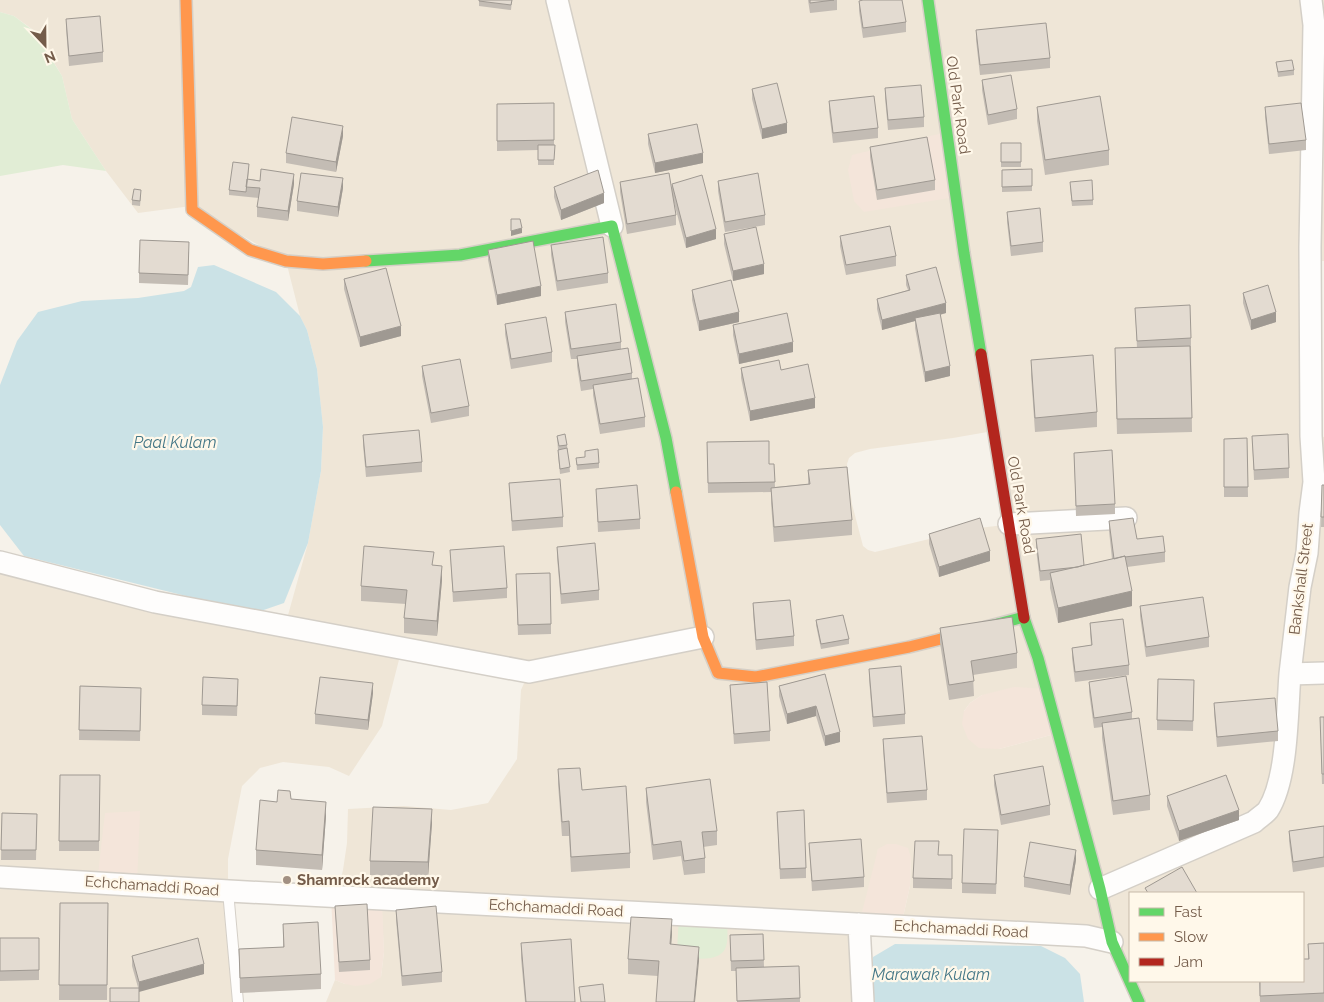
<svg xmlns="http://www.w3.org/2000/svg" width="1324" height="1002" viewBox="0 0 1324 1002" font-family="Raleway,sans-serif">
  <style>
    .residential { fill: #efe6d7; fill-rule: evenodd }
    .commercial { fill: #f4e5da }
    .green { fill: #e1edd5 }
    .water { fill: #cbe2e6 }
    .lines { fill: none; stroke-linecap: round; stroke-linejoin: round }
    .lane-casing { stroke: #d4cfc7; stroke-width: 12 }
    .street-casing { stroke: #d4cfc7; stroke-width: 24 }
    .fast-casing { stroke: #d5cfc6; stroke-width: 14 }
    .slow-casing { stroke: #d5cfc6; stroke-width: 14 }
    .jam-casing { stroke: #d5cfc6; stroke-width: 14 }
    .lane { stroke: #fefdfc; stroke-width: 10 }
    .street { stroke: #fefdfc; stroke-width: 21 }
    .fast { stroke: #63d668; stroke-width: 11 }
    .slow { stroke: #ff974d; stroke-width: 11 }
    .jam { stroke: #b3261e; stroke-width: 11 }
    .wall { fill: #c3bcb4 }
    .shaded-wall { fill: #9f9992 }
    .building { fill: #e3dbd1; stroke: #9f9992 }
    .poi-dot { fill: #a29082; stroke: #fff8ea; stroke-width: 2 }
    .labels { text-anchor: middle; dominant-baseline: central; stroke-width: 4.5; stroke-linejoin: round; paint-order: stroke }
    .street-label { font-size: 15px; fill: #745c4a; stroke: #fff8ea }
    .poi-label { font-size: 15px; font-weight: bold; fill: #745c4a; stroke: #fff8ea; text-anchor: start }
    .water-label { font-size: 16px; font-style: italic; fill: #447787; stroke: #fff8ea }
  </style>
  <rect width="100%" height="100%" fill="#f6f2ea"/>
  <!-- residential -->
  <path class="residential" d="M0 0H1324V261H1311L1312 436 1324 437V1002H1139L1112 942 901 926 910 886 911 858 878 849 863 1002H326L335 980 345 984 381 977 384 952 381 899 339 887 343 870 347 843 348 809 404 806 451 810 488 803 517 759 521 690 529 672 402 648 382 726 349 776 329 767 283 762 260 768 242 786 228 859V891L238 1002H0V557L285 626 308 543 315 504 321 471 323 428 317 369 307 330 300 316 286 261 191 206 138 213 106 171 72 119 62 76 36 32 14 16 0 12ZM993 431 1004 525 971 529 875 552 868 550 863 546 852 504 847 464 849 458 855 453 870 449 953 438ZM982 695 1051 735 999 749 964 711 970 703ZM1130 893H1303V981H1130Z"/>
  <!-- commercial -->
  <path class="commercial" d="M947 132 949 198 864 212 854 201 848 170 852 155Z
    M1014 687 1047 689 1051 735 999 749 979 748 968 739 962 724 964 711 970 703 982 695Z
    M140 811 137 885 97 883 105 813Z
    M887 844H896L908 848 911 858 910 886 901 926 859 924 878 849Z
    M331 896 382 899 384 952 381 977 370 984 356 986 345 984 335 980Z"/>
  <!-- green -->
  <path class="green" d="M0 12 14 16 35 32 62 76 72 119 106 171 63 165 0 176Z
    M679 914 727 917C727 927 729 941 725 949 718 963 687 960 677 952Z"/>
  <!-- water -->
  <path class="water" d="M214 265 276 292 300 316 307 330 317 369 323 427 321 471 308 543 284 603 255 613 24 556 0 525V385L17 341 38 312 82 301 138 298 184 291 191 287 198 267Z
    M895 944 1041 946 1065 958 1080 974 1084 1002H872L873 957Z"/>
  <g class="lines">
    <!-- lane casing -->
    <g class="lane-casing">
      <path id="lane" d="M228 891 238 1002"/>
    </g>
    <!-- street casing -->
    <g class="street-casing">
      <path id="street" d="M557 0 612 226
        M1311 0 1314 25 1310 247 1311 436 1314 482 1310 513 1307 553 1300 587 1290 674 1324 673
        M1009 524 1126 518
        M0 562 155 602 529 672 703 637
        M0 877 229 891 1086 936 1112 942
        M1100 889 1254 822C1258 818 1265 814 1268 810 1288 779 1287 711 1290 674
        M859 924 863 1002"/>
    </g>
    <!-- fast casing -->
    <g class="fast-casing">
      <path id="fast" d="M928 0 964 253 981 354
        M366 261 460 255 612 226 666 438 676 492
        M1024 618 1038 658 1100 889 1112 942 1139 1002
        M941 639 1024 617"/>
    </g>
    <!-- slow casing -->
    <g class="slow-casing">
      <path id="slow" d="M186 0 192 210 250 250 286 261 323 264 366 261
        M676 492 703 637 718 673 756 677 909 647 941 639"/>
    </g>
    <!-- jam casing -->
    <g class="jam-casing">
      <path id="jam" d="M981 354 1024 618"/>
    </g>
    <!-- lane -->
    <use href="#lane" class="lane"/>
    <!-- street -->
    <use href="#street" class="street"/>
    <!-- fast -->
    <use href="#fast" class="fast"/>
    <!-- slow -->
    <use href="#slow" class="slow"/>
    <!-- jam -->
    <use href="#jam" class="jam"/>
  </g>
  <!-- wall -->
  <path class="wall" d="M479 0H512L511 10 479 6Z
    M808 0H837V10L810 13Z
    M859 1 906 22V32L863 38 859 11Z
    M66 19 103 52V62L69 66 66 29Z
    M976 30 1050 58V68L980 75 976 40Z
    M1276 62 1294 70V75L1278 77Z
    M982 80 1017 109V119L988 125 982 90Z
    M885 88 924 117V127L888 130 885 98Z
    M752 89 787 133 762 139 752 99Z
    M829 101 878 128V138L833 143 829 111Z
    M497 104 554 140V165H538V150L497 151Z
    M1037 107 1109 150V165L1045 175 1037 121Z
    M1265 107 1306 140V150L1269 154 1265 117Z
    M648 134 703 163 655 173 648 144Z
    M343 136 336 172 286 163V153Z
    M1001 143H1021V167H1001Z
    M870 147 935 180V190L877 200 870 157Z
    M249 169 248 179 294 184 288 221 257 217V207L259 198 229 195V190Z
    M1032 169V191L1002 192V170Z
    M718 181 765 215V225L725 232 718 191Z
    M620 182 672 193V184L716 239 686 248 672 195 676 215V225L627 234 620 192Z
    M554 187 604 203 561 220 554 197Z
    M1070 187 1093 200V205L1072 206Z
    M343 188 338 217 297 211V201Z
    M141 195 140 206 132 205V200Z
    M1007 212 1043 242V252L1011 256 1007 222Z
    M724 234 764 274 733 281 724 244Z
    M840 236 896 256V266L846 275 840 246Z
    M551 245 608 273V283L557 291 551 255Z
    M488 250 541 296 497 305 488 260Z
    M189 252 188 285 139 283V273Z
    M906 275 946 313 940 315 950 376 925 382 915 328V321L882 330 877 309V299L908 290 906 285Z
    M344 279 401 336 360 347 344 289Z
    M692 290 739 322 699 331 692 300Z
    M1243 293 1276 322 1251 330 1243 303Z
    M1135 308 1191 338V348L1192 432 1117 434 1115 363 1137 348Z
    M565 312 621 342V349L632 373V379L645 417V427L600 434 593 395V389L581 391 577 366V359H571L565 322Z
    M505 324 552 352V362L511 369 505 334Z
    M733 325 793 352 739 364 733 335Z
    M1031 360 1097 412V427L1035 432 1031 375Z
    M422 366 469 406V416L431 423 422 376Z
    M741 368 781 370 815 408 750 421 741 378Z
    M363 435 422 462V472L366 477 363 445Z
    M557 436 567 445 570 472 560 474 558 455V450Z
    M1252 436 1289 468V478L1254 480Z
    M1247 438 1248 497H1224V439Z
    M707 442 769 464H774L775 487 808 484V470L852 520V535L774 542 771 503V492L708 493Z
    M1074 453 1115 504V514L1076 516Z
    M576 458 599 463V468L577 470Z
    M509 483 563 517V527L512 531Z
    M1322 485H1324V527H1321Z
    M596 489 640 519V529L598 532Z
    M1109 521 1137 539 1165 552V562L1127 567 1132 606 1058 623 1050 588V580L1040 581 1036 549V539L1084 565 1112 559 1109 531Z
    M929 534 990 561 939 577 929 544Z
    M557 547 599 590V600L561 604 557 557Z
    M450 550 507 588V598L453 602Z
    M434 565 442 580 437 636 404 633V618L406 604 361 601V586Z
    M516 584 551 624V634L518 635Z
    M753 603 794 636V646L756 650 753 613Z
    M1140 606 1209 637V647L1146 657 1140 616Z
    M816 620 849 639V644L821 649 816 625Z
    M1090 623 1129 665V675L1075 682 1072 658V648L1091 645 1090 633Z
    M940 628 1017 653V668L973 675 974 696 949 700 940 643Z
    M869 669 905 714V724L873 727 869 679Z
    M825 674 840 742 825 746 816 716 787 724 779 696V686Z
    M1089 682 1132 712V719L1150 795V810L1113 815 1102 738V727L1094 728 1089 692Z
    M730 685 770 731V741L734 744Z
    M80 686 141 688 140 741 79 740Z
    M238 689 237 716 202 715V705Z
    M1194 690 1193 731 1157 730V720Z
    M373 693 368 730 315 724V714Z
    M1214 703 1278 731V741L1217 747 1214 713Z
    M1320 717H1324V784H1322Z
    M883 739 927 790V800L887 803 883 749Z
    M558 769 582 790 630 853V868L571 872 569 836H562L558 784Z
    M60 775H100L99 851H59Z
    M994 775 1050 805V815L1001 825 994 785Z
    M646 788 717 831V845L703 847 705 858V873L684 875 681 856 653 860 646 802Z
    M1167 796 1239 820 1179 841 1167 806Z
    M291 799 326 816 322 870 256 865V850Z
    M777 812 806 868V878L780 879Z
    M2 813 37 814 36 860H1Z
    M432 823 428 877 370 875V861Z
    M1324 826V867L1293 872 1289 841V831Z
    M998 840 996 894 962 893V883Z
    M809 843 864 877V887L812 891Z
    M939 855H952V889L913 888V878Z
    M1076 860 1070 895 1024 887V877Z
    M60 903H108L107 1000H59Z
    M335 906 370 960V970L339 972Z
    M396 910 442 972V982L402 986 396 920Z
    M283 924 321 974V989L240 993 239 949 283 947Z
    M672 934 671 945 699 961 658 976 628 974V959Z
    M763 934 764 967 799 966 800 1002H737L736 971H731L730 935Z
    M0 938H39V980L0 981Z
    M521 943 575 1002H525L521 958Z
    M1324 943V1002H1260L1259 981H1303L1308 959V944Z
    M132 956 204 974 139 991 132 966Z"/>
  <!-- shaded-wall -->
  <path class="shaded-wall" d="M787 123V133L762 139V129Z
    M343 126V136L336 172V162Z
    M703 153V163L655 173V163Z
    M294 174V184L288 221V211Z
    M343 178V188L338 217V207Z
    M604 193V203L561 220V210Z
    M522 228V233L511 236V231Z
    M716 229V239L686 248V238Z
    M764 264V274L733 281V271Z
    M541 286V296L497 305V295Z
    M946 303V313L916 321 915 318V321L882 330V320Z
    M739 312V322L699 331V321Z
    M1276 312V322L1251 330V320Z
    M401 326V336L360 347V337Z
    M793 342V352L739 364V354Z
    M950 366V376L925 382V372Z
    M815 398V408L750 421V411Z
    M990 551V561L939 577V567Z
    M442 566V580L437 636V621Z
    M1132 591V606L1058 623V608Z
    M373 683V693L368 730V720Z
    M816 706V716L787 724V714Z
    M840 732V742L825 746V736Z
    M326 802V816L322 870V855Z
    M432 809V823L428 877V862Z
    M1239 810V820L1179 841V831Z
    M1076 850V860L1070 895V885Z
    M672 919V934L670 959V944Z
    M699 947V961L695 1002H694Z
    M204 964V974L139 992V982Z"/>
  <!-- building -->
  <path class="building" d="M479 0H512L511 5 479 1Z
    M810 0H834L810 3Z
    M863 0H902L906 22 863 28 859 1Z
    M100 16 103 52 69 56 66 19Z
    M1046 23 1050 58 980 65 976 30Z
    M1292 60 1294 70 1278 72 1276 62Z
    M1011 75 1017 109 988 115 982 80Z
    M777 83 787 123 762 129 752 89Z
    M921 85 924 117 888 120 885 88Z
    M874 96 878 128 833 133 829 101Z
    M1100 96 1109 150 1045 160 1037 107Z
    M554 103V140L497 141V104Z
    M1301 103 1306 140 1269 144 1265 107Z
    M292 117 343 126 336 162 286 153Z
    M697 124 703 153 655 163 648 134Z
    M927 137 935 180 877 190 870 147Z
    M1001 143H1021V162H1001Z
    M538 145H555L554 160H538Z
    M233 162 249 164 246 192 229 190Z
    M261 169 294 174 288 211 257 207 260 188 246 187 247 179 260 181Z
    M1032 169V186L1002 187V170Z
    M598 170 604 193 561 210 554 187Z
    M301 173 343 178 338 207 297 201Z
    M669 173 676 215 627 224 620 182Z
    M758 173 765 215 725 222 718 181Z
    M702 175 716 229 686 238 672 184Z
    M1092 180 1093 200 1072 201 1070 182Z
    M134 189 141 190 140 201 132 200Z
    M1040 208 1043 242 1011 246 1007 212Z
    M511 219H520L522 228 511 231Z
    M890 226 896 256 846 265 840 236Z
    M756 227 764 264 733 271 724 234Z
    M603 237 608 273 557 281 551 245Z
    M140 240 189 242 188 275 139 273Z
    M533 241 541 286 497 295 488 250Z
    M936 267 946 303 882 320 877 299 910 290 906 275Z
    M386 268 401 326 360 337 344 279Z
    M731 280 739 312 699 321 692 290Z
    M1268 285 1276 312 1251 320 1243 293Z
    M616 304 621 342 571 349 565 312Z
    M1190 305 1191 338 1137 341 1135 308Z
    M787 313 793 342 739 354 733 325Z
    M940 313 950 366 925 372 915 318Z
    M546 317 552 352 511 359 505 324Z
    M1190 346 1192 418 1117 419 1115 348Z
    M628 348 632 373 581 381 577 356Z
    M1093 355 1097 412 1035 418 1031 360Z
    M460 359 469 406 431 413 422 366Z
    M779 360 781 370 808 364 815 398 750 411 741 368Z
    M638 378 645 417 600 424 593 385Z
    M419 430 422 462 366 467 363 435Z
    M565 434 567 445 559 446 557 436Z
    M1288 434 1289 468 1254 470 1252 436Z
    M1247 438 1248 487H1224V439Z
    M769 441V464H774L775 482 708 483 707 442Z
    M567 448 570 467 560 469 558 450Z
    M598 449 599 463 577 465 576 458 585 457V451Z
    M1112 450 1115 504 1076 506 1074 453Z
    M847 467 852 520 774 527 771 488 810 484 808 470Z
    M560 479 563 517 512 521 509 483Z
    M637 485 640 519 598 522 596 489Z
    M1322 485H1324V517H1321Z
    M980 518 990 551 939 567 929 534Z
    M1133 518 1137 539 1163 536 1165 552 1125 557V556L1114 559 1109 521Z
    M1081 534 1084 565 1078 567 1040 571 1036 539Z
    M595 543 599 590 561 594 557 547Z
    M364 546 434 552 432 565 442 566 437 621 404 618 407 590 361 586Z
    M504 546 507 588 453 592 450 550Z
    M1125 556 1132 591 1058 608 1050 573Z
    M550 573 551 624 518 625 516 574Z
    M1203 597 1209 637 1146 647 1140 606Z
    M790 600 794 636 756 640 753 603Z
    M843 615 849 639 821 644 816 620Z
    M1012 617 1017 653 971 661 974 681 949 685 940 628Z
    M1123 619 1129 665 1075 672 1072 648 1092 645 1090 623Z
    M901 666 905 714 873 717 869 669Z
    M825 674 840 732 825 736 816 706 787 714 779 686Z
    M1126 676 1132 712 1094 718 1089 682Z
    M203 677 238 679 237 706 202 705Z
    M320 677 373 683 368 720 315 714Z
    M1158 679 1194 680 1193 721 1157 720Z
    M767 682 770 731 734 734 730 685Z
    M80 686 141 688 140 731 79 730Z
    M1275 698 1278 731 1217 737 1214 703Z
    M1320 717H1324V774H1322Z
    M1139 718 1150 795 1113 801 1102 723Z
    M922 736 927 790 887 793 883 739Z
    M1043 766 1050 805 1001 815 994 775Z
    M580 768 582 790 626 786 630 853 571 857 569 821 562 822 558 769Z
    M60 775H100L99 841H59Z
    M1226 775 1239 810 1179 831 1167 796Z
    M710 779 717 831 702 832 705 858 684 861 681 841 653 845 646 788Z
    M278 790 290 791 291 799 326 802 322 855 256 850 260 800 277 802Z
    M373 807 432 809 428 862 370 861Z
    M804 810 806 868 780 869 777 812Z
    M2 813 37 814 36 850H1Z
    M1324 826V857L1293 862 1289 831Z
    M964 829 998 830 996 884 962 883Z
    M861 839 864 877 812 881 809 843Z
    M915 841H939L938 855H952V879L913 878Z
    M1030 842 1076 850 1070 885 1024 877Z
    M1182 867 1197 893H1148L1145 888Z
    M60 903H108L107 985H59Z
    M367 904 370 960 339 962 335 906Z
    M436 906 442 972 402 976 396 910Z
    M631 917 672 919 670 944 699 947 694 1002H656L659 961 628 959Z
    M318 922 321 974 240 978 239 949 284 947 283 924Z
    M763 934 764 960 731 961 730 935Z
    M0 938H39V970L0 971Z
    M198 938 204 964 139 982 132 956Z
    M571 939 575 1002H526L521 943Z
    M1324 943V993L1260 996V981H1303V959H1309L1308 944Z
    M799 966 800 998 737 1001 736 968Z
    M603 984 605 1002H581L579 987Z
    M110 988H139V1002H110Z"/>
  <!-- markers -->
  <circle class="poi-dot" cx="287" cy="880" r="5"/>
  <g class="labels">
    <!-- street labels -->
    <g class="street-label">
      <text transform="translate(958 105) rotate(82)">Old Park Road</text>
      <text transform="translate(1021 505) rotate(80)">Old Park Road</text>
      <text transform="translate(1301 579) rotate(-83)">Bankshall Street</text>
      <text transform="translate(152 886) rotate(4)">Echchamaddi Road</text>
      <text transform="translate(556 908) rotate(3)">Echchamaddi Road</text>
      <text transform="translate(961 929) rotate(3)">Echchamaddi Road</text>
    </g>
    <!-- poi labels -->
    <g class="poi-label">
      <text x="297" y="880">Shamrock academy</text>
    </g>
    <!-- water labels -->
    <g class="water-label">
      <text x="175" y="442">Paal Kulam</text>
      <text x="931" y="974">Marawak Kulam</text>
    </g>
  </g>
  <!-- legend -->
  <rect x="1129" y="892" width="175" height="90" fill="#fff8ea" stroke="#c7baaa"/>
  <rect x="1139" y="908" width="25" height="8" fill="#63d668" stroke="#c7baaa"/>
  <text x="1174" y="917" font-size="15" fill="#745c4a">Fast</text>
  <rect x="1139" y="933" width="25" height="8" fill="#ff974d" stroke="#c7baaa"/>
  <text x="1174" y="942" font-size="15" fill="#745c4a">Slow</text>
  <rect x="1139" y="958" width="25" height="8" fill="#b3261e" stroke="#c7baaa"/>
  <text x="1174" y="967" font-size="15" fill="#745c4a">Jam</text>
  <!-- north arrow -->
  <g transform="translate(45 45) rotate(158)" stroke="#fff8ea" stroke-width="4" paint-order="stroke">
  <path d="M0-4L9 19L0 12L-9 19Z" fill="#745c4a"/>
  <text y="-8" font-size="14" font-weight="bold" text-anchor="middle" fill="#745c4a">N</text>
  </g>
</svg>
